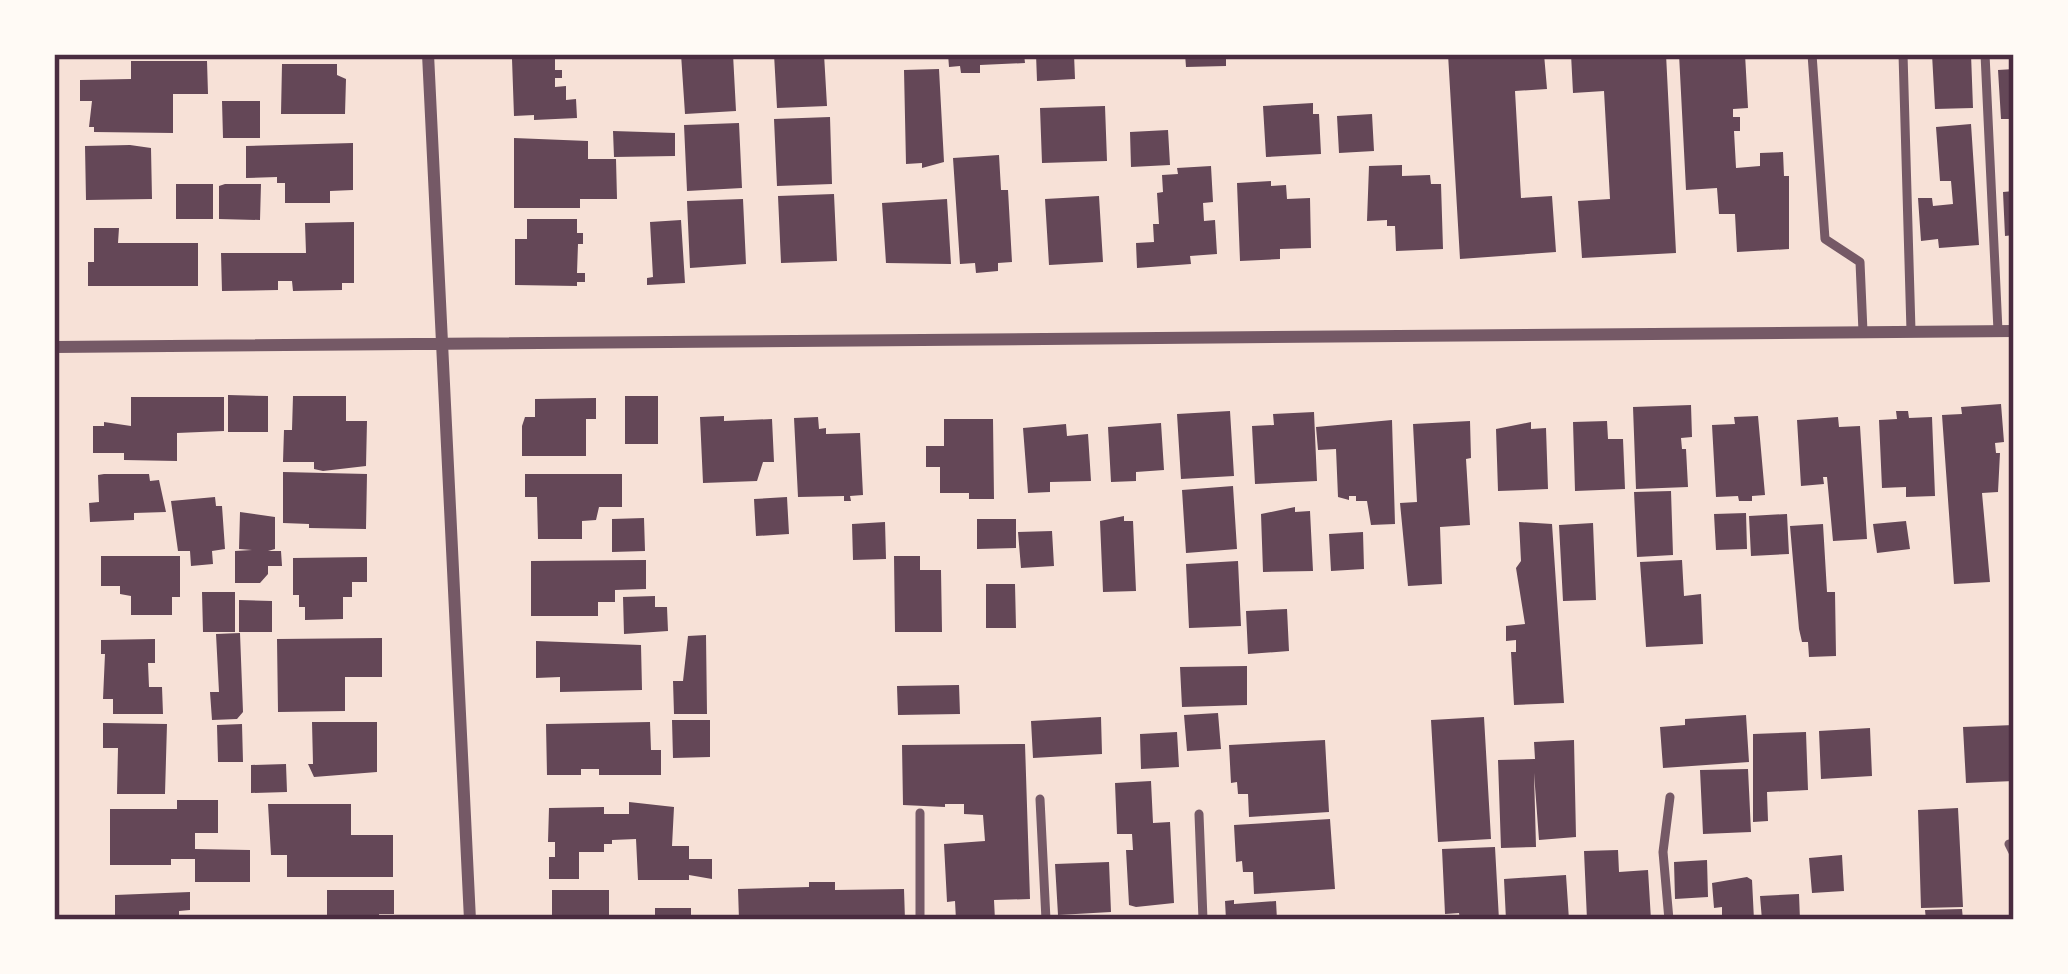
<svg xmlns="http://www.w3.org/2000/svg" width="2068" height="974" viewBox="0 0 2068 974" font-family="Quicksand,sans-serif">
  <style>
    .building { fill: #644757 }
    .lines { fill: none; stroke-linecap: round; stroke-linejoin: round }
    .service { stroke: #755966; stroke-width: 9 }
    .minor { stroke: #755966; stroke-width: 12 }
    .neatline { fill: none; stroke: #4a2c40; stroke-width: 4.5 }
  </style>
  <rect width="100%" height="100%" fill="#f7e1d7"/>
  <!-- building -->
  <path class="building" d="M681 54H733L736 111 685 114Z
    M774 54H824L827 106 777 108Z
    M948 54H1024L1025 63 980 65V73H961L960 66 949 67Z
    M1036 54H1074L1075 79 1037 81Z
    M1185 54H1226V66L1186 67Z
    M1448 54H1544L1547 89 1515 91 1521 198 1552 196 1556 252 1460 259Z
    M1571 54H1666L1676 253 1582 258 1578 201 1610 199 1604 91 1573 93Z
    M1679 54H1745L1748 108 1733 109V117H1740V131H1734L1736 168 1760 166V153L1783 152 1784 176H1789V249L1737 252 1735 214H1719L1717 188 1686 190Z
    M1932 54H1971L1973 108 1935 109Z
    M555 58V70H562V78H555V87L566 86V100L576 99 577 118 534 120V115L514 116 512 59Z
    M131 61H207L208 94H173V133L94 132V127H89L92 101H80V80L131 79Z
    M282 64H337V75L346 79 345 114H281Z
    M939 69 944 162 922 168V163L906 164 904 70Z
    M2014 69V119H2001L1998 70Z
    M222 101H260V138H223Z
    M1313 103V114H1319L1321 154 1266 157 1263 106Z
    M1105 106 1107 161 1042 163 1040 108Z
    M1372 114 1374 151 1339 153 1337 116Z
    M830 117 832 184 777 186 774 119Z
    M739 123 742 188 687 191 684 125Z
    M1971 124 1979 245 1939 248 1938 239 1921 241 1918 198H1932L1933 206 1953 204 1951 181H1940L1936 127Z
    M1168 130 1170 165 1131 167 1130 132Z
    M613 131 675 133V156L614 157Z
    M514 138 588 141V159H616L617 199H580V208H514Z
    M353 143V190L330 191V203H285V183H277V177L246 178V146Z
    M130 145 151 148 152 199 86 200 85 146Z
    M999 155 1001 190H1008L1012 262 998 263V271L976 273 975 263 960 264 953 158Z
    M1402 165V176L1430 175 1431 184H1441L1443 249 1396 251 1395 226H1387V220L1367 221 1369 166Z
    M1211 166 1213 202 1203 203 1204 221 1215 220 1217 254 1190 256 1191 264 1137 268 1136 243 1154 242 1153 224H1159L1157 193 1163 192 1162 175 1178 174 1177 168Z
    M1271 181V186L1286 185 1287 199 1310 198 1311 248 1280 249V259L1240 261 1237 183Z
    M176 184H213V219H176Z
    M225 184H261L260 220 219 219V186Z
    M2014 191V235L2005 236 2003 192Z
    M834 194 837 261 781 263 778 196Z
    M1099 196 1103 262 1049 265 1045 199Z
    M743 199 746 264 690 268 687 201Z
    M947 199 951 264 886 263 882 203Z
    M527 219H577V233H583V244H578L577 273H585V282H577V286L515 285V239H527Z
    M681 220 685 283 647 285V278L653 277 650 222Z
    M354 222V283H342V290L293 291 292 281H278V290L222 291 221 253H306L305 223Z
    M94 228H119L118 243H198V286H88V262H94Z
    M228 395 268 396V432H228Z
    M293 396H346V421H367L366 466 323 471 314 469V462H283L284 430H292Z
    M625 396H658V444H625Z
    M131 397H224V431L177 433V461L124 460V453H93V426H104V422L131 426Z
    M596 398V419H586V456H522V426L525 417H535V399Z
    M2001 404 2004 442 1995 443 1996 453H2000L1998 492 1982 493 1990 582 1954 584 1942 415 1962 414 1961 407Z
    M1691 405 1692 437 1681 438 1682 449H1686L1688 487 1636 489 1633 407Z
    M1230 411 1234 476 1181 479 1177 414Z
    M1896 411H1908L1909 418 1932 417 1935 496 1906 497V487L1882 488 1879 420 1897 419Z
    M1314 412 1317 481 1255 484 1252 426 1274 425 1273 414Z
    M724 416V421L772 419 774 462H763L757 481 703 483 700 417Z
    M1758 416 1765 495 1752 496V501H1739L1738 496 1716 497 1712 425 1735 424 1734 417Z
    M818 417 819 429 826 428V434L860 433 863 495 850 496 851 501H844V496L798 497 794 418Z
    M1838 417 1839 427 1860 426 1867 539 1833 541 1827 477H1823L1824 484 1801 486 1797 420Z
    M944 419H993L994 499H969V493H940V467H926V446H944Z
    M1392 420 1395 524 1371 525 1367 501H1356V496H1349V500L1338 497 1336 449 1318 450 1316 427Z
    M1470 421 1471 458 1466 459 1470 525 1440 527 1442 584 1408 586 1400 503 1417 502 1413 424Z
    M1607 421 1608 439H1623L1625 489 1575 491 1573 422Z
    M1531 422V429L1546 428 1548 489 1498 491 1496 429Z
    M1161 423 1164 470 1136 472V481L1111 482 1108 427Z
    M1066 424 1067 436 1088 434 1091 481 1050 482V492L1028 493 1023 428Z
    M283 472 367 474 366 529 309 528V524L283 523Z
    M104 474H149L150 481 159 480 166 512 134 513V520L90 522 89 503 99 502 98 475Z
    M525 474H622V507H599L596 520 582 521V539H538L537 497H525Z
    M1233 486 1237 549 1186 553 1182 490Z
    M1671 491 1673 555 1637 557 1634 492Z
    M215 497 216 506H222L225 549 212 551 213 564 191 566 190 551H178L171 501Z
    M787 497 789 534 756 536 754 499Z
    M1295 507V512L1310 511 1313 571 1263 572 1261 514Z
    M240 512 275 517V549L268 551H281L282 566H268V574L260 583H235V551L252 550 239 549Z
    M1746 513 1747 549 1716 550 1714 514Z
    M1787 514 1789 554 1751 556 1749 516Z
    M1124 516V521H1133L1136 591 1103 592 1100 521Z
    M644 518 645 551 612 552V519Z
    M977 519H1016V548L977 549Z
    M1906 521 1910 549 1877 553 1873 524Z
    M885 522 886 559 853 560 852 524Z
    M1519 522 1552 524 1564 703 1514 705 1511 652H1516V640L1506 641V626L1525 624 1516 568 1521 561Z
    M1593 523 1596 600 1563 601 1559 525Z
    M1823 524 1827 592H1835L1836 656 1809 657 1808 642H1802L1799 629 1790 526Z
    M1052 531 1054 566 1021 568 1018 532Z
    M1363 532 1364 569 1331 571 1329 534Z
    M101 556H180V597H172V615H131V596L120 594V586H101Z
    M894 556H920V570H941L942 632H895Z
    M367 557V582H352V597H343V619L305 620V607H299V595H293V558Z
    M646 560V589L615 590V602H598V616H531V561Z
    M1682 560 1684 596 1701 594 1703 644 1646 647 1640 562Z
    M1238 561 1241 626 1189 628 1186 564Z
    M986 584H1015L1016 628H986Z
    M202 592H235V632H203Z
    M655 596V607H667L668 631 624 634 623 597Z
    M239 600 272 601V632H239Z
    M1287 609 1289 651 1248 654 1246 611Z
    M240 633 243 712 237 719 212 720 210 692H219L216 634Z
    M706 635 707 714H674L673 681H683L688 636Z
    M382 638V677H345V711L278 712 277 639Z
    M155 639V663H148L149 687H162L163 714H113V699H103L105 654H101V640Z
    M536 641 641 645 642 690 560 692V677L536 678Z
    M1247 666V705L1182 707 1180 667Z
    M959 685 960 714 898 715 897 686Z
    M1218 713 1221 749 1187 751 1184 715Z
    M1746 715 1749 762 1663 768 1660 727 1685 725V719Z
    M1101 717 1102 754 1033 758 1031 721Z
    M1484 717 1491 839 1438 842 1431 720Z
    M672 720H710V757L673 758Z
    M312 722H377V772L314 777 308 764H313Z
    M650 722 651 750H661V775H599V769H581V775H547L546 724Z
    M103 723 167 724 165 794H117L118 748H103Z
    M242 724 243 762H218L217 725Z
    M2014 725V781L1966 783 1963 727Z
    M1870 728 1872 776 1821 779 1819 731Z
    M1177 732 1179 767 1141 769 1140 734Z
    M1806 732 1808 790 1767 792 1768 821 1753 822V734Z
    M1325 740 1329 812 1249 817 1248 794H1238L1237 782 1231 783 1229 745Z
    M1574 740 1576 837 1539 840 1534 773 1536 847 1501 848 1498 760 1535 759 1534 742Z
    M1025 744 1030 899 994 900 995 920H956L955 901 947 902 944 844 985 841 983 815 964 814V804H945V807L903 805 902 745Z
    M286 764 287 792 251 793V765Z
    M1748 769 1751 832 1703 834 1700 770Z
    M1151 781 1153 823 1170 822 1174 903 1136 907 1129 905 1126 850H1133L1132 834H1117L1115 783Z
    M177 800H218V833H195V849L250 850V882H195V859H171V865H110V809H177Z
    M629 802 674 807 672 846H689V859H712V879L689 875V880H638L636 839 612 840V844H604V852H579V879H549V857H555V842H548L549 808 604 807V814H629Z
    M268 804H351V835H393V877H287V855H271Z
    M1958 808 1963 907 1921 908 1918 810Z
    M1330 819 1335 889 1254 894 1253 872H1243L1242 861 1236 862 1234 825Z
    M1495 847 1499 920H1460L1459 913 1445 914 1442 849Z
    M1618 850 1619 872 1648 870 1651 920H1587L1584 851Z
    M1842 855 1844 891 1812 893 1809 858Z
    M1707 860 1708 897 1675 899 1674 862Z
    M1109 862 1111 912 1058 915 1055 864Z
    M1566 875 1569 920H1506L1504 879Z
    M1747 877 1752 880 1754 920H1722V907L1714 908 1712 883Z
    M809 882H835V890L904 889 905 920H739L738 889 809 887Z
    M327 890H394V914H379V920H327Z
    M552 890H609V920L552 917Z
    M190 892V910L179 911V920H115V895Z
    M1799 894 1800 920H1762L1760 896Z
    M1234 900V904L1276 901 1277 920H1226L1225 901Z
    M655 908H691V920H655Z
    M1962 909 1963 920H1926L1925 910Z"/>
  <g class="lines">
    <!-- service -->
    <path class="service" d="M1812 54 1825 239 1860 262 1863 332
      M1903 54 1911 331
      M1985 54 1998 331
      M1040 799 1046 920
      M920 813V920
      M1199 814 1203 920
      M2009 844 2014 854
      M1669 920 1663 852 1670 797"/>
    <!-- minor -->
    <path class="minor" d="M428 54 470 920
      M54 347 2014 331"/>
  </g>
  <!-- border -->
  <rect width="2068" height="974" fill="none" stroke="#fffaf5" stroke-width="114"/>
  <rect x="57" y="57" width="1954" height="860" class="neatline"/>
</svg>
